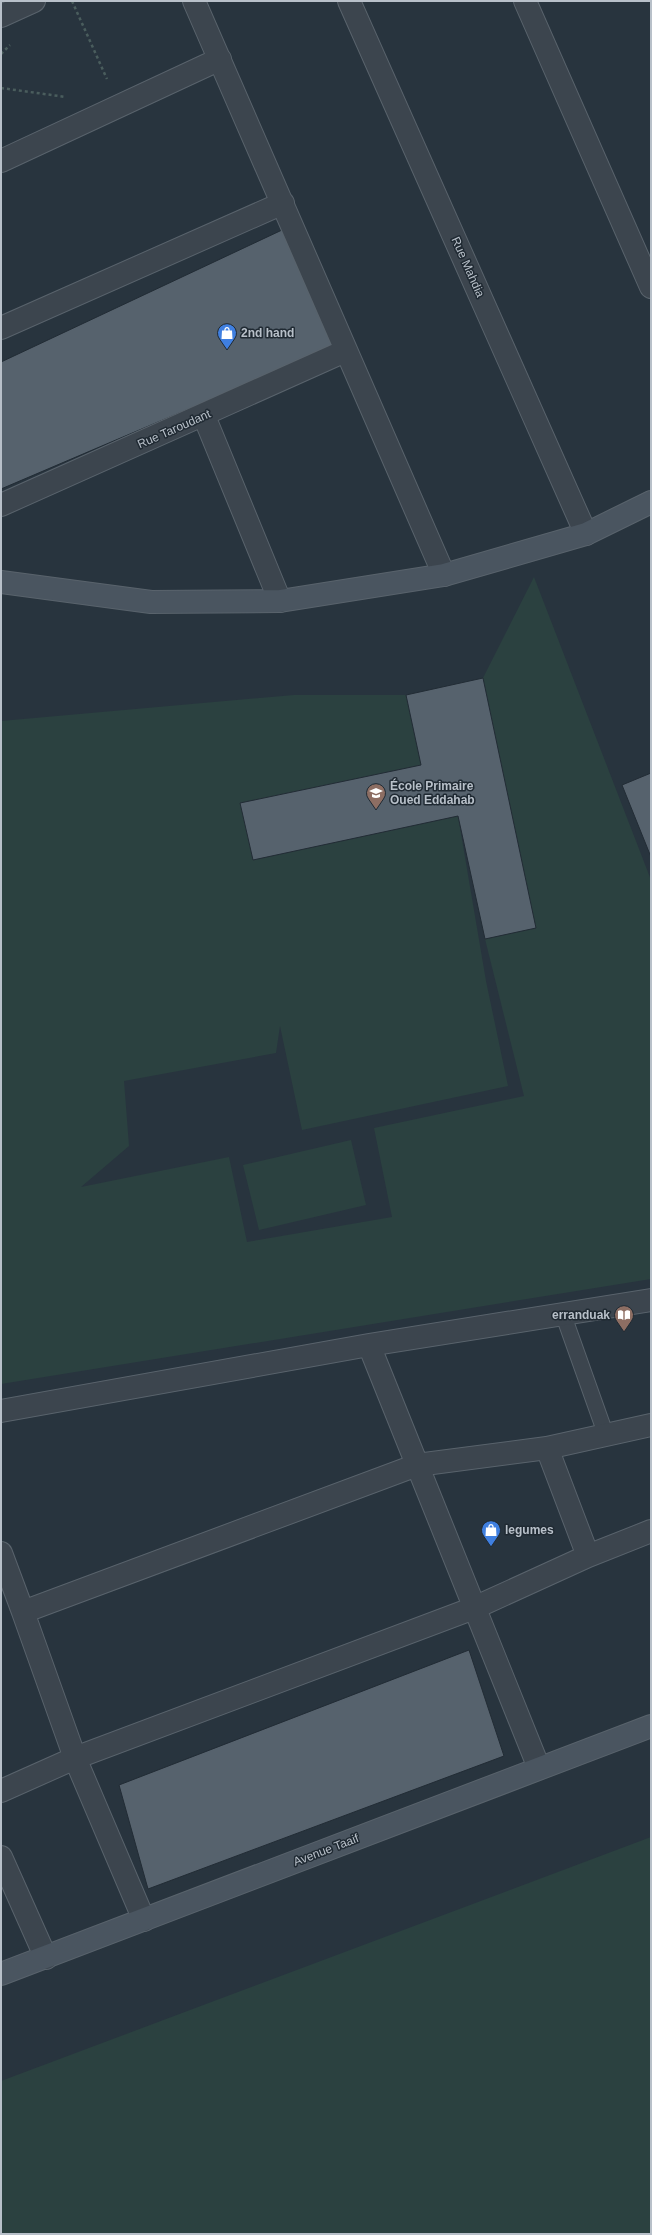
<svg xmlns="http://www.w3.org/2000/svg" width="652" height="2235" viewBox="0 0 652 2235" font-family="Arial,sans-serif">
  <style>
    .green { fill: #2b4140 }
    .building { fill: #56626d; stroke: #222c35 }
    .lines { fill: none; stroke-linecap: round; stroke-linejoin: round }
    .lane-casing { stroke: #59636c; stroke-width: 17 }
    .street-casing { stroke: #59636c; stroke-width: 24 }
    .secondary-casing { stroke: #59636c; stroke-width: 24 }
    .path { stroke: #4a5d5d; stroke-width: 2.5; stroke-dasharray: 3 3; stroke-linecap: butt }
    .lane { stroke: #3c454e; stroke-width: 15 }
    .street { stroke: #3c454e; stroke-width: 22 }
    .secondary { stroke: #4a5560; stroke-width: 22 }
    .labels { text-anchor: middle; dominant-baseline: central; stroke-width: 3; stroke-linejoin: round; paint-order: stroke }
    .street-label { font-size: 12px; fill: #b8c0c9; stroke: #202a33 }
    .poi-label { font-size: 12px; font-weight: bold; fill: #b8c0c9; stroke: #202a33; text-anchor: start }
  </style>
  <rect width="100%" height="100%" fill="#28343e"/>
  <!-- green -->
  <path class="green" d="M534 577 651 880V1279L1 1384V721L294 695H406L421 765 241 803 253 860 458 816 486 981 508 1086 302 1130 280 1026 276 1053 124 1081 129 1146 81 1187 229 1157 247 1242 392 1217 374 1128 524 1096 485 939 536 928 483 678Z
    M351 1140 366 1205 259 1230 243 1165Z
    M651 1837V2234H1V2081Z"/>
  <!-- building -->
  <path class="building" d="M282 230 334 347 1 489V362Z
    M483 678 536 928 485 939 458 816 253 860 240 803 421 765 406 695Z
    M651 773V857L622 785Z
    M469 1650 504 1756 148 1889 119 1785Z"/>
  <g class="lines">
    <!-- lane casing -->
    <g class="lane-casing">
      <path id="lane" d="M563 1314 606 1435"/>
    </g>
    <!-- street casing -->
    <g class="street-casing">
      <path id="street" d="M194 1 444 575
        M349 1 586 534
        M525 1 651 287
        M1 16 34 1
        M1 161 220 59
        M1 328 283 203
        M204 416 280 601
        M1 505 345 351
        M369 1345 539 1768
        M1 1411 369 1345 651 1300
        M547 1448 588 1556
        M1 1553 23 1612
        M1 1791 75 1758 474 1608 588 1556 651 1531
        M1 1857 46 1958
        M144 1920 75 1758 23 1612 417 1465 547 1448 651 1425"/>
    </g>
    <!-- secondary casing -->
    <g class="secondary-casing">
      <path id="secondary" d="M1 582 151 602 280 601 444 575 586 534 651 502
        M1 1974 651 1726"/>
    </g>
    <!-- path -->
    <path class="path" d="M72 1 107 79
      M1 54 10 45
      M1 88 66 97"/>
    <!-- lane -->
    <use href="#lane" class="lane"/>
    <!-- street -->
    <use href="#street" class="street"/>
    <!-- secondary -->
    <use href="#secondary" class="secondary"/>
  </g>
  <!-- icons -->
  <defs>
    <g id="shop-pin" transform="scale(1)"><path d="M0 17L-7.5 6A9.5 9.5 0 1 1 7.5 6Z" fill="#3f7fe0" stroke="#202a33"/><path d="M-5-2.5h2.3a2.7 3.5 0 0 1 5.4 0H5L5.5 6h-11ZM-1.5-2.5h3a1.5 2.3 0 0 0-3 0Z" fill="#fff"/></g>
    <g id="school-pin" transform="scale(1)"><path d="M0 17L-7.5 6A9.5 9.5 0 1 1 7.5 6Z" fill="#8d6e63" stroke="#202a33"/><path d="M0-5L7-2L0 1L-7-2ZM-4 1L0 2.5L4 1V4Q0 6-4 4Z" fill="#fff"/></g>
    <g id="library-pin" transform="scale(1)"><path d="M0 17L-7.5 6A9.5 9.5 0 1 1 7.5 6Z" fill="#8d6e63" stroke="#202a33"/><path d="M-6-4Q-3-5.5-.7-3.5V5Q-3 3-6 4ZM6-4Q3-5.5 .7-3.5V5Q3 3 6 4Z" fill="#fff"/></g>
  </defs>
  <g fill-rule="evenodd">
    <use href="#shop-pin" x="227" y="333"/>
    <use href="#school-pin" x="376" y="793"/>
    <use href="#library-pin" x="624" y="1315"/>
    <use href="#shop-pin" x="491" y="1530"/>
  </g>
  <g class="labels">
    <!-- street labels -->
    <g class="street-label">
      <text transform="translate(468 267) rotate(66)">Rue Mahdia</text>
      <text transform="translate(174 429) rotate(-24)">Rue Taroudant</text>
      <text transform="translate(326 1850) rotate(-21)">Avenue Taaif</text>
    </g>
    <!-- poi labels -->
    <g class="poi-label">
      <text x="241" y="333">2nd hand</text>
      <text x="390" y="786">École Primaire<tspan x="390" dy="14">Oued Eddahab</tspan></text>
      <text x="610" y="1315" text-anchor="end">erranduak</text>
      <text x="505" y="1530">legumes</text>
    </g>
  </g>
  <!-- border -->
  <rect width="652" height="2235" fill="none" stroke="#b8c0c9" stroke-width="4"/>
</svg>
